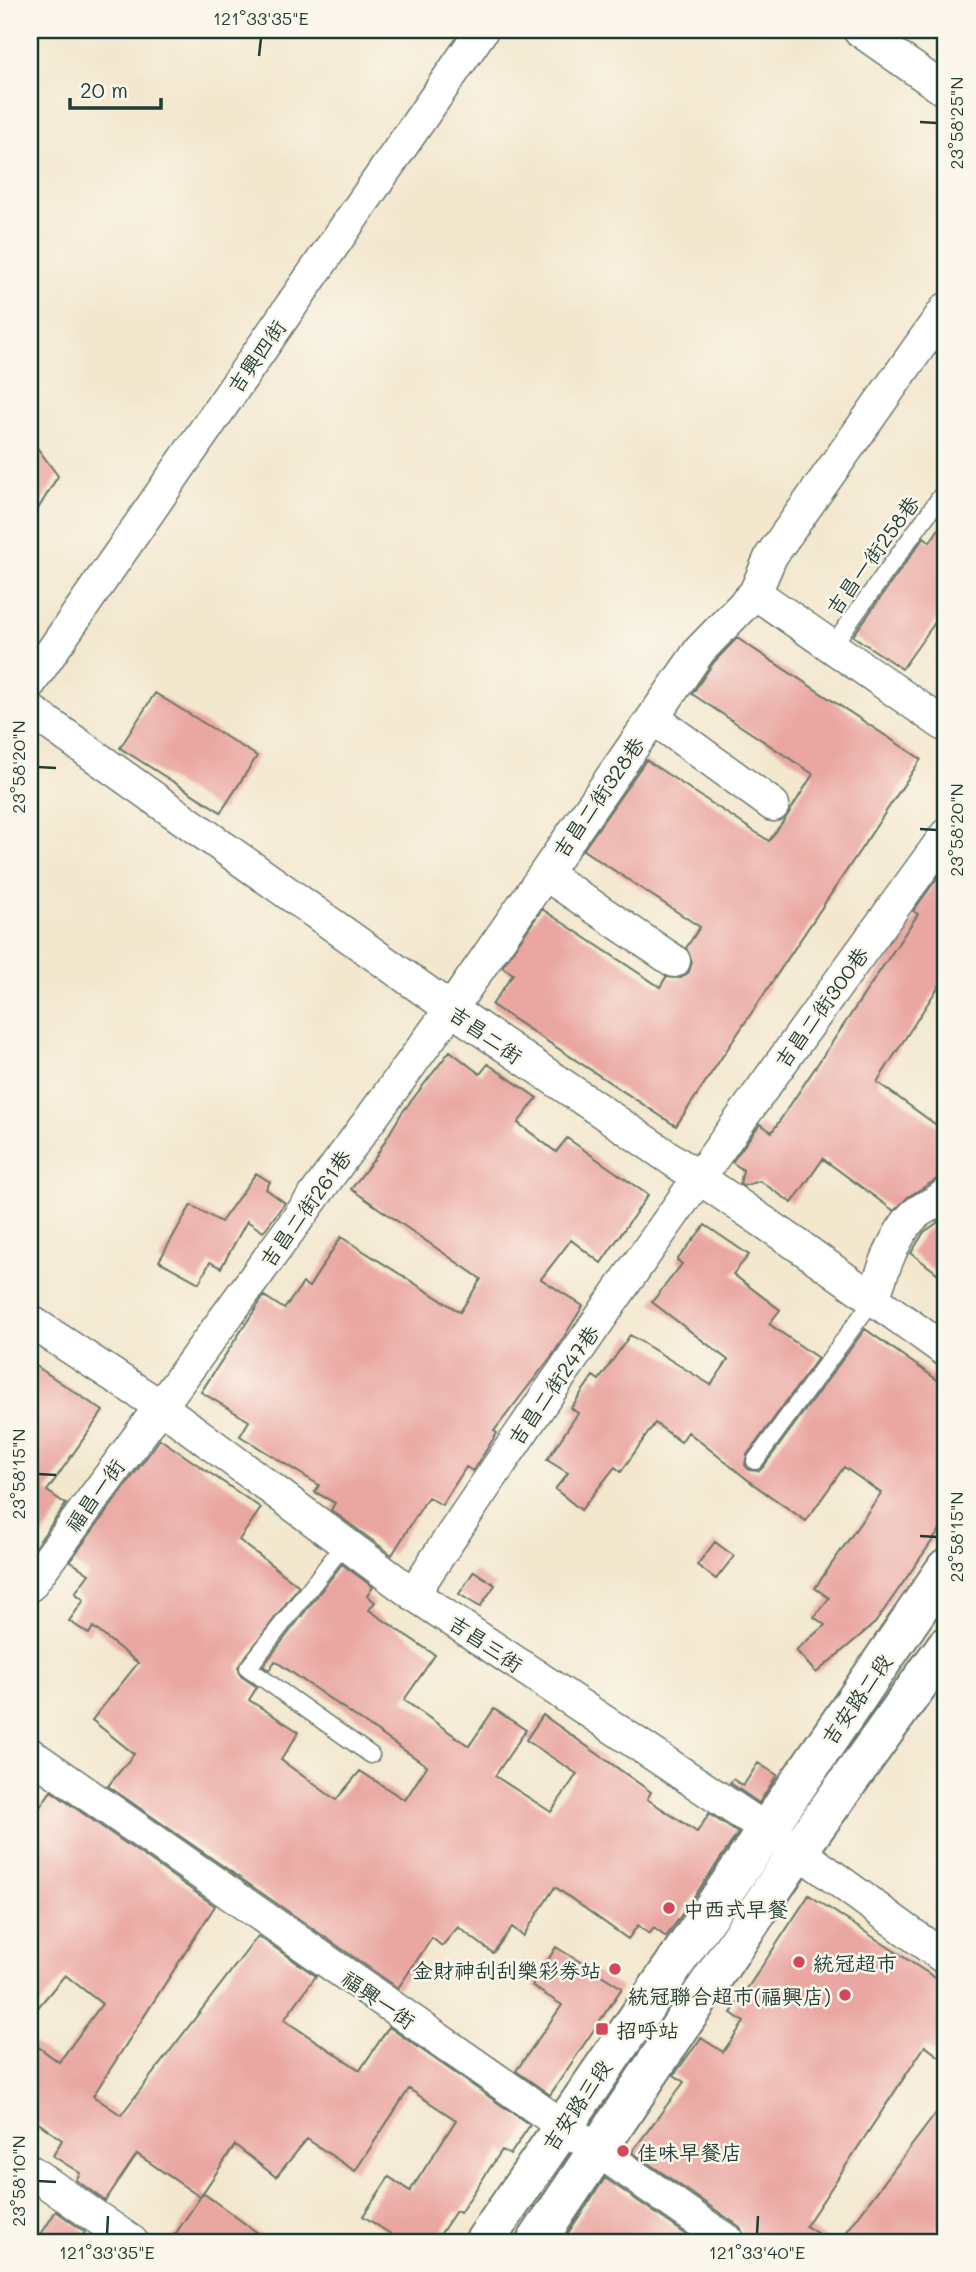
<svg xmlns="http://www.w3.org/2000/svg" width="976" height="2272" viewBox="0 0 976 2272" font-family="Mali,'LXGW WenKai TC',sans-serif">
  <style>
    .building { fill: #eaa7a2 }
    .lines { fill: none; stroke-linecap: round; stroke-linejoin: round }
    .lane-casing { stroke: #69786a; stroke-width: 19 }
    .street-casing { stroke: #69786a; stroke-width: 35 }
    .primary-casing { stroke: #69786a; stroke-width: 42 }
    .lane { stroke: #fff; stroke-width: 16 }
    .street { stroke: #fff; stroke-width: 32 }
    .primary { stroke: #fff; stroke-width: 38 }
    .ticks { fill: none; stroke: #1f3d34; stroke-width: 2.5 }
    .poi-dot { fill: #d1495b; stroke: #fbf7ec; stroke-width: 2.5 }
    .labels { text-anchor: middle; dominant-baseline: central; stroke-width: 5; stroke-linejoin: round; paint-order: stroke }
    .street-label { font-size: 21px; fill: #1f3d34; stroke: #fbf7ec }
    .poi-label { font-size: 21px; fill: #1f3d34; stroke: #fbf7ec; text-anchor: start }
    .neatline { fill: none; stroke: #1f3d34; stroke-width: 2.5 }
    .ticks-label { font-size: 18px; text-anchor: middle; fill: #1f3d34 }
  </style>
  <rect width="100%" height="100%" fill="#fbf7ec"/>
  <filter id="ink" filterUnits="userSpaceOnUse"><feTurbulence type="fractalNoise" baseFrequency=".0143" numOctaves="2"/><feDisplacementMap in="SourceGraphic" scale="14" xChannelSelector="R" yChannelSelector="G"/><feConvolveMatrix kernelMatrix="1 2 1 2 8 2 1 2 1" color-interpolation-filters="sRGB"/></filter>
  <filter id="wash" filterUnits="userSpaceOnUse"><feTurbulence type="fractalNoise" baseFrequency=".00686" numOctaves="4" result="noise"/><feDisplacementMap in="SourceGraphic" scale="28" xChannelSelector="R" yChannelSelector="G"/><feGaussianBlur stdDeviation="1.57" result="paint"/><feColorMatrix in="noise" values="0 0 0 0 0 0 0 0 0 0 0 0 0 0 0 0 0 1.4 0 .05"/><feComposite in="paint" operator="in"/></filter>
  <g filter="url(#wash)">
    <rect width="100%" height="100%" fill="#f3e7ce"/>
    <g id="blocks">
      <!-- building -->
      <path class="building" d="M30 438 58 476 30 522Z
        M946 518V607L902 669 853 636 924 537 930 542Z
        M737 638 921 759 676 1126 492 1005 513 974 502 967 542 909 660 987 666 977 681 978 689 972 692 962 686 948 700 927 583 850 646 760 769 841 787 816 813 774 692 694 714 662Z
        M155 693 257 756 221 812 120 748Z
        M946 866V975L877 1082 946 1132V1166L937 1179 908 1197 894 1211 823 1159 792 1203 760 1181 743 1186 740 1184 743 1170 732 1162 760 1124 772 1132 918 914 913 911Z
        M450 1051 480 1074 488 1064 537 1098 518 1123 556 1152 567 1138 648 1195 601 1263 571 1240 541 1279 583 1306 554 1353 494 1431 497 1433 473 1471 466 1467 442 1505 428 1497 392 1555 331 1510 335 1503 315 1492 319 1485 240 1436 249 1421 201 1392 264 1296 284 1309 303 1283 309 1287 341 1237 460 1312 481 1279 351 1189 375 1158 401 1114Z
        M256 1173 270 1182 266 1189 285 1203 263 1232 247 1221 221 1268 210 1262 199 1283 159 1261 191 1205 221 1222Z
        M946 1217V1280L911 1253 924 1232Z
        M705 1225 749 1255 733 1274 780 1310 769 1324 818 1358 747 1455 745 1465 749 1470 759 1471 763 1467 865 1329 946 1386V1521L875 1623 816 1673 796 1650 825 1625 814 1617 829 1598 815 1588 881 1493 844 1467 806 1521 753 1484 688 1432 681 1442 655 1423 621 1472 615 1467 581 1510 555 1489 568 1473 547 1460 578 1413 571 1408 593 1376 599 1380 630 1335 711 1385 728 1360 652 1302 682 1264 677 1260Z
        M30 1362 103 1411 47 1491 66 1504 30 1554Z
        M160 1439 261 1508 239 1540 299 1586 238 1667 241 1676 257 1687 249 1700 299 1732 281 1760 336 1800 360 1771 405 1800 427 1766 275 1661 269 1670 263 1666 342 1564 373 1587 367 1596 375 1602 369 1610 435 1655 404 1700 469 1746 494 1709 526 1730 495 1776 551 1812 577 1774 526 1740 543 1715 651 1792 647 1799 697 1832 709 1814 738 1833 666 1937 654 1928 649 1934 638 1925 628 1939 555 1887 523 1936 512 1927 493 1953 458 1927 442 1946 432 1938 398 1988 108 1786 134 1754 92 1720 138 1663 93 1627 89 1634 69 1621 84 1600 75 1593 89 1574 70 1561Z
        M715 1542 734 1556 716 1579 697 1565Z
        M474 1571 495 1585 480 1607 459 1594Z
        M758 1763 777 1775 759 1803 730 1783 733 1779 743 1786Z
        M51 1791 215 1906 93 2096 121 2115 258 1936 316 1976 284 2020 360 2070 389 2027 530 2125 510 2155 502 2150 460 2213 456 2211 435 2242H403L363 2216 389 2177 410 2191 456 2120 409 2089 355 2171 307 2139 276 2177 235 2145 200 2197 137 2154 105 2201 76 2180 80 2173 53 2156 62 2140 30 2117V2041L59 2062 102 2004 65 1975 30 2017V1821Z
        M809 1895 946 1985V2062L925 2046 806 2226 830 2242H747L740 2227 632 2152 684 2082 674 2075 701 2038 723 2052 744 2022 731 2013Z
        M556 1947 622 1988 550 2095 516 2071 562 2005 532 1986Z
        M946 2100V2217L929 2242H839Z
        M605 2178 697 2242H562Z
        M203 2193 270 2242H170Z
        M56 2211 85 2232 78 2242H36Z"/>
    </g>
  </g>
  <g filter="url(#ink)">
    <use href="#blocks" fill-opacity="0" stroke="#69786a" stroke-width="2"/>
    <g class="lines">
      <!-- lane casing -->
      <g class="lane-casing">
        <path id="lane" d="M833 645 946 489
          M755 1461 873 1300
          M345 1543 248 1668 371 1755"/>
      </g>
      <!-- street casing -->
      <g class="street-casing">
        <path id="street" d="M859 30 946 91
          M946 309 771 556 755 593 946 726
          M30 683 482 30
          M30 710 451 1009 802 1248 946 1351
          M653 718 773 805
          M545 874 674 961
          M873 1300C881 1275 896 1228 918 1212 928 1205 937 1203 946 1194
          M30 1321 160 1406 413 1594 798 1851 946 1959
          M30 1585 451 1009 700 650 755 593
          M413 1594C583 1336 764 1085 946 835
          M30 1754 729 2242
          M30 2171 132 2242"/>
      </g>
      <!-- primary casing -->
      <g class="primary-casing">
        <path id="primary" d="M484 2242 946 1568
          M536 2242 798 1851 946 1646"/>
      </g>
      <!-- lane -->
      <use href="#lane" class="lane"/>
      <!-- street -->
      <use href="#street" class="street"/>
      <!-- primary -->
      <use href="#primary" class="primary"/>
    </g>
  </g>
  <!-- ticks -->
  <path class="ticks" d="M259 56 261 38M920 122 937 123M38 767 56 768M920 829 937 830M38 1474 56 1475M920 1536 937 1537M38 2181 56 2182M107 2234 108 2216M757 2234 758 2216"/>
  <!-- markers -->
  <g class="poi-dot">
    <circle cx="669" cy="1908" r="7"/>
    <circle cx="799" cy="1962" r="7"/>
    <circle cx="615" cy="1969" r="7"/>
    <circle cx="845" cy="1995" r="7"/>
    <rect x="595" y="2022" width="14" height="14" rx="3.5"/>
    <circle cx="623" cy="2151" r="7"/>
  </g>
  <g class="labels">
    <!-- street labels -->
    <g class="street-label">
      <text transform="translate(256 356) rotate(-55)">吉興四街</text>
      <text transform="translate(872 555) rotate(-54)">吉昌一街258巷</text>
      <text transform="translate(598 797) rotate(-55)">吉昌二街328巷</text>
      <text transform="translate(821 1007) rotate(-54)">吉昌二街300巷</text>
      <text transform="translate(486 1034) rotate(35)">吉昌二街</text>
      <text transform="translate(305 1208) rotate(-54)">吉昌二街261巷</text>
      <text transform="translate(553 1385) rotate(-55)">吉昌二街247巷</text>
      <text transform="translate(94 1495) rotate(-54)">福昌一街</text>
      <text transform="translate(486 1643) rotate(34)">吉昌三街</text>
      <text transform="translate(856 1699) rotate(-55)">吉安路二段</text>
      <text transform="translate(379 1999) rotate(35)">福興一街</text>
      <text transform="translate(576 2105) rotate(-56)">吉安路三段</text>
    </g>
    <!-- poi labels -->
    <g class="poi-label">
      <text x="683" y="1908">中西式早餐</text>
      <text x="813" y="1962">統冠超市</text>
      <text x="601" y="1969" text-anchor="end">金財神刮刮樂彩券站</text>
      <text x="831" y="1995" text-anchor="end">統冠聯合超市(福興店)</text>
      <text x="616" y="2029">招呼站</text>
      <text x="637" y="2151">佳味早餐店</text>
    </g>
  </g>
  <!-- margin -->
  <rect width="976" height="2272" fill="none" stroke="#fbf7ec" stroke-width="77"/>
  <!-- scale -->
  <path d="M70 98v10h91v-10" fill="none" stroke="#1f3d34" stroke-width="3.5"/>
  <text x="80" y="98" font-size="21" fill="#1f3d34" stroke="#fbf7ec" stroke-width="5" paint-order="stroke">20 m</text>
  <rect x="38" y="38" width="899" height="2196" class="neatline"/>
  <g class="ticks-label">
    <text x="261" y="25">121°33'35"E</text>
    <text transform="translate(957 123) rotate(-90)" y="6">23°58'25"N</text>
    <text transform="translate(19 767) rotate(-90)" y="6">23°58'20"N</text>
    <text transform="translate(957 830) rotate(-90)" y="6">23°58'20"N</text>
    <text transform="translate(19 1474) rotate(-90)" y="6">23°58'15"N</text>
    <text transform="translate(957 1537) rotate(-90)" y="6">23°58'15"N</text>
    <text transform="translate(19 2181) rotate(-90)" y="6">23°58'10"N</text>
    <text x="107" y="2259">121°33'35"E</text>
    <text x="757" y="2259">121°33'40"E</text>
  </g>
</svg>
